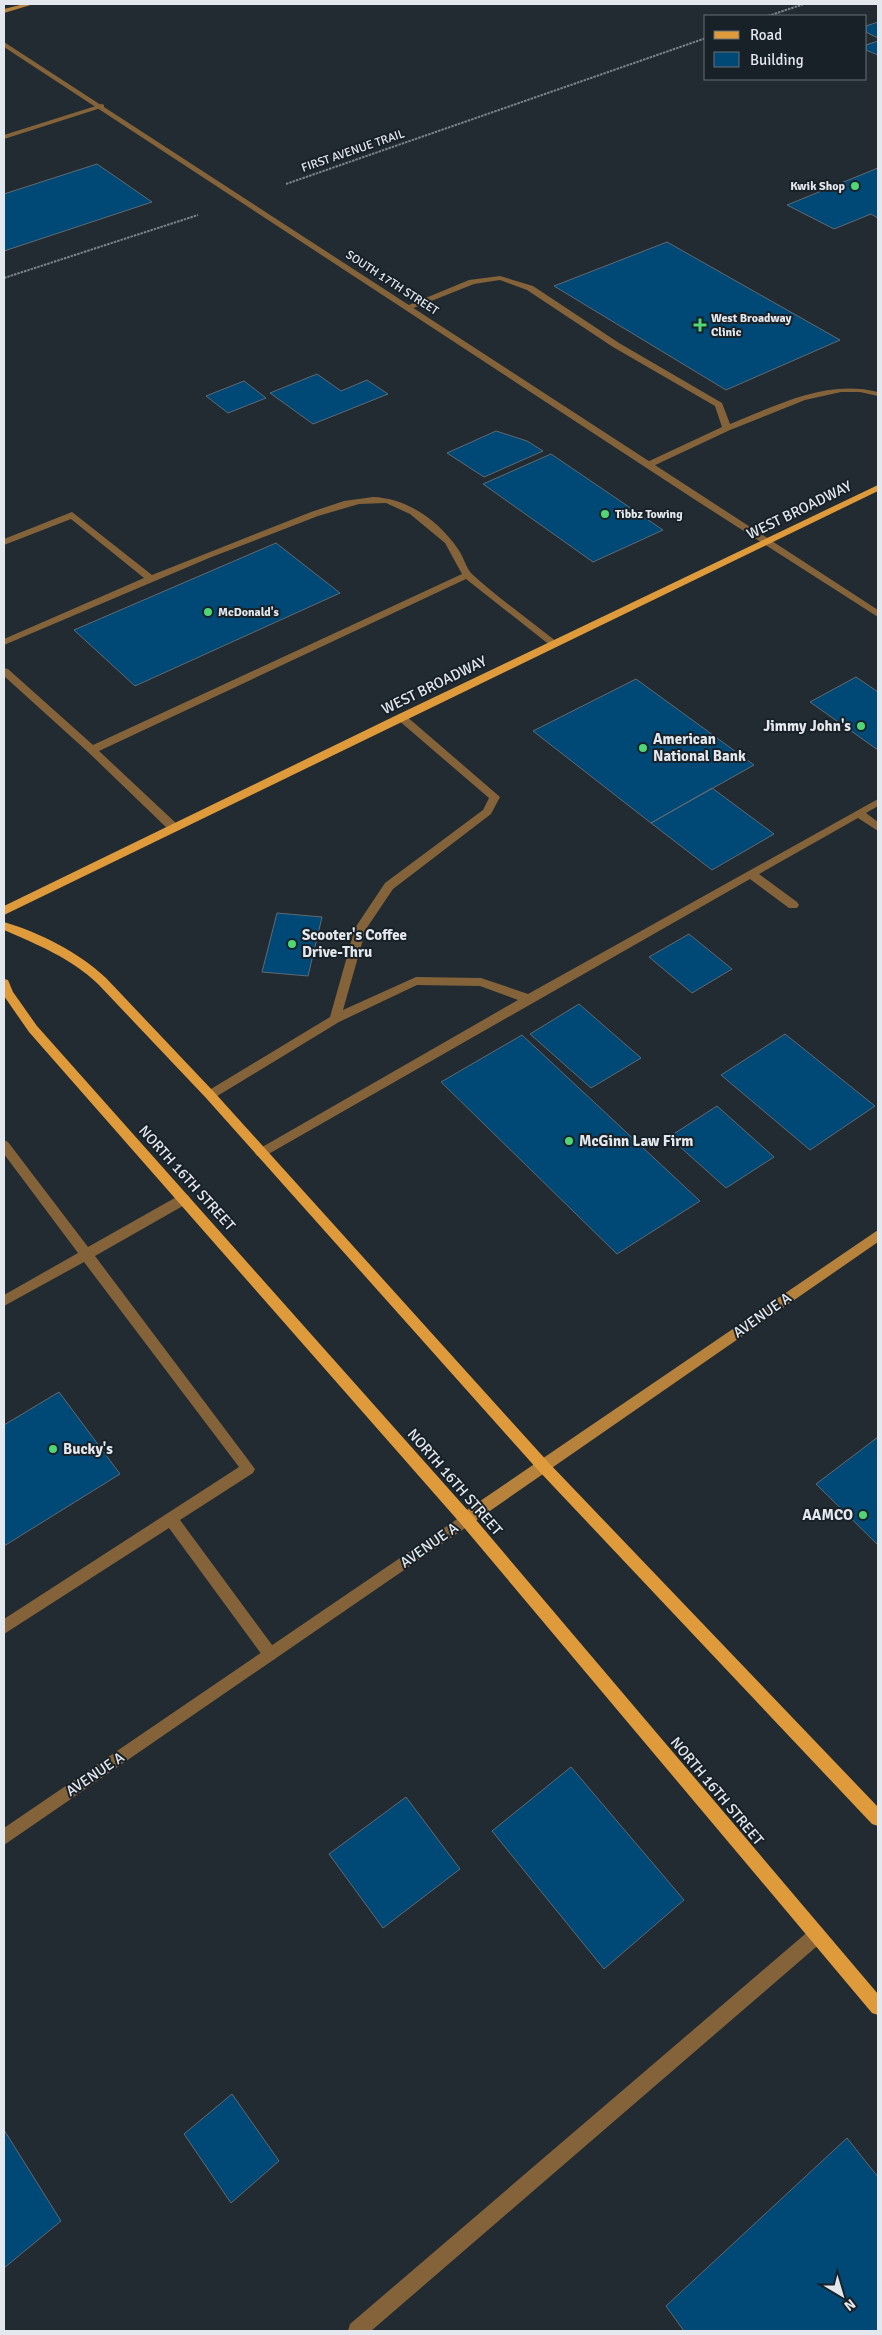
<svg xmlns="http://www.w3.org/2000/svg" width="882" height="2335" viewBox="0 0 882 2335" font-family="Signika,sans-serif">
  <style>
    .building { fill: #004875; stroke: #616a73 }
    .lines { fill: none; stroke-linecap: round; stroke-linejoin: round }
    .path { stroke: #7c8389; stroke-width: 2; stroke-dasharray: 2.5 1; stroke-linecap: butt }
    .lane { fill: #84633a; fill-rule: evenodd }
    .street { fill: #84633a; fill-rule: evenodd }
    .secondary { fill: #b7833c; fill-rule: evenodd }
    .primary { fill: #df9b3b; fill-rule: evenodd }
    .poi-dot { fill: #50d674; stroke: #192128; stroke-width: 2 }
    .labels { text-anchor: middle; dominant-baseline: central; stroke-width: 4; stroke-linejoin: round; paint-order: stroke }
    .far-street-label { font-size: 12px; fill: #e2e8ed; stroke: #192128 }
    .far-poi-label { font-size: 12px; font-weight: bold; fill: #e2e8ed; stroke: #192128; text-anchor: start }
    .street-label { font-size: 15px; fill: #e2e8ed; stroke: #192128 }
    .poi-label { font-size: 15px; font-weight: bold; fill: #e2e8ed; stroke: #192128; text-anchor: start }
  </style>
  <rect width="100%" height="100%" fill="#222b32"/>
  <!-- building -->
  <path class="building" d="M878 22V38L866 32V26Z
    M878 41V55L866 50V45Z
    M97 164 152 202 4 251V194Z
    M878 168V218L871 214 834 229 787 205Z
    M667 242 840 340 726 390 554 286Z
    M317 374 341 391 367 380 388 394 313 424 270 393Z
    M244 381 266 398 228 413 206 396Z
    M496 431 527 441 543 451 484 477 447 453Z
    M551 454 663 530 593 562 483 484Z
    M276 543 340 593 135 686 74 630Z
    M856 677 878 692V750L810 702Z
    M636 679 754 765 651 823 533 731Z
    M712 788 774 834 712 870 651 823Z
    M277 913 322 917 308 976 262 972Z
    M689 934 732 969 692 993 649 957Z
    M579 1004 641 1058 591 1088 530 1034Z
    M785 1034 875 1106 810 1150 721 1075Z
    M522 1035 700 1201 617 1254 441 1082Z
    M717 1106 774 1157 726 1188 669 1137Z
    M59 1392 120 1474 4 1546V1425Z
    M878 1437V1545L816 1484Z
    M571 1767 684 1900 604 1969 492 1831Z
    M406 1797 460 1869 383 1928 329 1854Z
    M232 2094 279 2161 231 2203 184 2134Z
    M4 2130 61 2221 4 2268Z
    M847 2138 878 2177V2331H684L666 2306Z"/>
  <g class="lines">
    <!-- path -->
    <path class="path" d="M768 16 804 4
      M286 184 706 38
      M4 278 198 215"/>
    <!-- lane -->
    <path class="lane" d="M102 104 104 105V107L4 139V135Z
      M500 276 533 286 619 343 722 403 730 424C778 405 826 379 878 392V396L860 392H841L805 400 730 430 651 467H645V463L722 427 715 406 613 347 527 290 500 280 474 284 411 309 404 307 469 280Z
      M373 497C407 498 439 521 458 549 464 557 466 569 473 575 500 599 529 620 557 642V646H551L466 579 99 751 178 825 179 828 174 832 170 831 88 752 4 676V668L8 669 93 745 462 574 445 543 410 514 386 503 359 504 318 516 209 558 4 645V639L144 578 71 519 4 545V539L72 512 152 575 311 512 344 501Z
      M401 714 405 715 500 797 491 814 393 889 366 929 343 1010 416 977 481 978 528 994 878 799V806L866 813 878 822V831L858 818 759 874 797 902 799 905 797 908H789L750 879 265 1156H257L255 1153 257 1150 518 1000 480 986 417 985 339 1022 214 1098 210 1100 204 1095 206 1092 330 1017 355 928 385 883 483 810 489 798 397 719V715Z
      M4 1140 8 1142 88 1247 180 1195H188L190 1199 188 1203 95 1256 255 1469 253 1473 180 1520 275 1649 278 1654 275 1659 270 1661 265 1659 169 1528 4 1634V1619L239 1467 84 1262 4 1306V1295L78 1253 4 1154Z
      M817 1927 823 1929 825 1935 823 1941 371 2331H348L350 2324 811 1929Z"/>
    <!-- street -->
    <path class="street" d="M4 42 878 610V617L697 501 4 47Z
      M466 1513 471 1514 473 1519 471 1524 4 1845V1828Z"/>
    <!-- secondary -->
    <path class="secondary" d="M24 4H34L4 13V9Z
      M878 1230V1242L471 1524 466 1525 461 1524 459 1519 461 1514Z"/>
    <!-- primary -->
    <path class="primary" d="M878 485V491L4 915V906L397 715Z
      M4 922C41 933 78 952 106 978L214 1092 548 1462 878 1807V1826L872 1824 538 1470 206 1098 98 984C71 958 38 945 4 930Z
      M4 979 8 980 13 992 37 1026 471 1514 878 1994V2015L872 2013 461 1524 29 1032 4 996Z"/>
  </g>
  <!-- markers -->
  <g class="poi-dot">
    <circle cx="855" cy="186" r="5"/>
    <path d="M697.5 317.5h5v5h5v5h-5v5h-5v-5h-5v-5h5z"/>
    <circle cx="605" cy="514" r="5"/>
    <circle cx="208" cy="612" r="5"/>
    <circle cx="861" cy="726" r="5"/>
    <circle cx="643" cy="748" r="5"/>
    <circle cx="292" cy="944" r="5"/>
    <circle cx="569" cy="1141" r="5"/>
    <circle cx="53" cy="1449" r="5"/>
    <circle cx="863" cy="1515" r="5"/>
  </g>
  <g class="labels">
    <!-- far-street labels -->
    <g class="far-street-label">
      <text transform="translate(353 151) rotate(-19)">FIRST AVENUE TRAIL</text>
      <text transform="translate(392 283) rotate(33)">SOUTH 17TH STREET</text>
    </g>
    <!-- far-poi labels -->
    <g class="far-poi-label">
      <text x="845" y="186" text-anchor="end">Kwik Shop</text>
      <text x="711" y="318">West Broadway<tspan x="711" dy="14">Clinic</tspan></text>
      <text x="615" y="514">Tibbz Towing</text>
      <text x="218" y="612">McDonald's</text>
    </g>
    <!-- street labels -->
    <g class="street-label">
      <text transform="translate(799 510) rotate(-26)">WEST BROADWAY</text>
      <text transform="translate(434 685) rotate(-26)">WEST BROADWAY</text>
      <text transform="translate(187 1178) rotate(48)">NORTH 16TH STREET</text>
      <text transform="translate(762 1315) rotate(-35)">AVENUE A</text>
      <text transform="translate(455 1482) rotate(49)">NORTH 16TH STREET</text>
      <text transform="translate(429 1545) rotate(-35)">AVENUE A</text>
      <text transform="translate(95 1774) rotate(-34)">AVENUE A</text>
      <text transform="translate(717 1791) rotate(50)">NORTH 16TH STREET</text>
    </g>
    <!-- poi labels -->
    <g class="poi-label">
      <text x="851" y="726" text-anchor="end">Jimmy John's</text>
      <text x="653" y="739">American<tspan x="653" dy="17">National Bank</tspan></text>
      <text x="302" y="935">Scooter's Coffee<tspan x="302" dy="17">Drive-Thru</tspan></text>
      <text x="579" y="1141">McGinn Law Firm</text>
      <text x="63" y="1449">Bucky's</text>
      <text x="853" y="1515" text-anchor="end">AAMCO</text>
    </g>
  </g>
  <!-- border -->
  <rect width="882" height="2335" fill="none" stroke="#e2e8ed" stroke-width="10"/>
  <!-- legend -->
  <rect x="704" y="15" width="162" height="65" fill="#192128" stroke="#697177"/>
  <rect x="714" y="31" width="25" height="8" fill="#df9b3b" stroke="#697177"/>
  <text x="750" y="40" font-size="15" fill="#e2e8ed">Road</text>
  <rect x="714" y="52" width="25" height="15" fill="#004875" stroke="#697177"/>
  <text x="750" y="65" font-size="15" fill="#e2e8ed">Building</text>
  <!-- north arrow -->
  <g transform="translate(842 2295) rotate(142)" stroke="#192128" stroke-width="4" paint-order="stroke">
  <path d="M0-4L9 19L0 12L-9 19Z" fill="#e2e8ed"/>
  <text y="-8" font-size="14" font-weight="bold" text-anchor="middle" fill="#e2e8ed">N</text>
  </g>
</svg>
